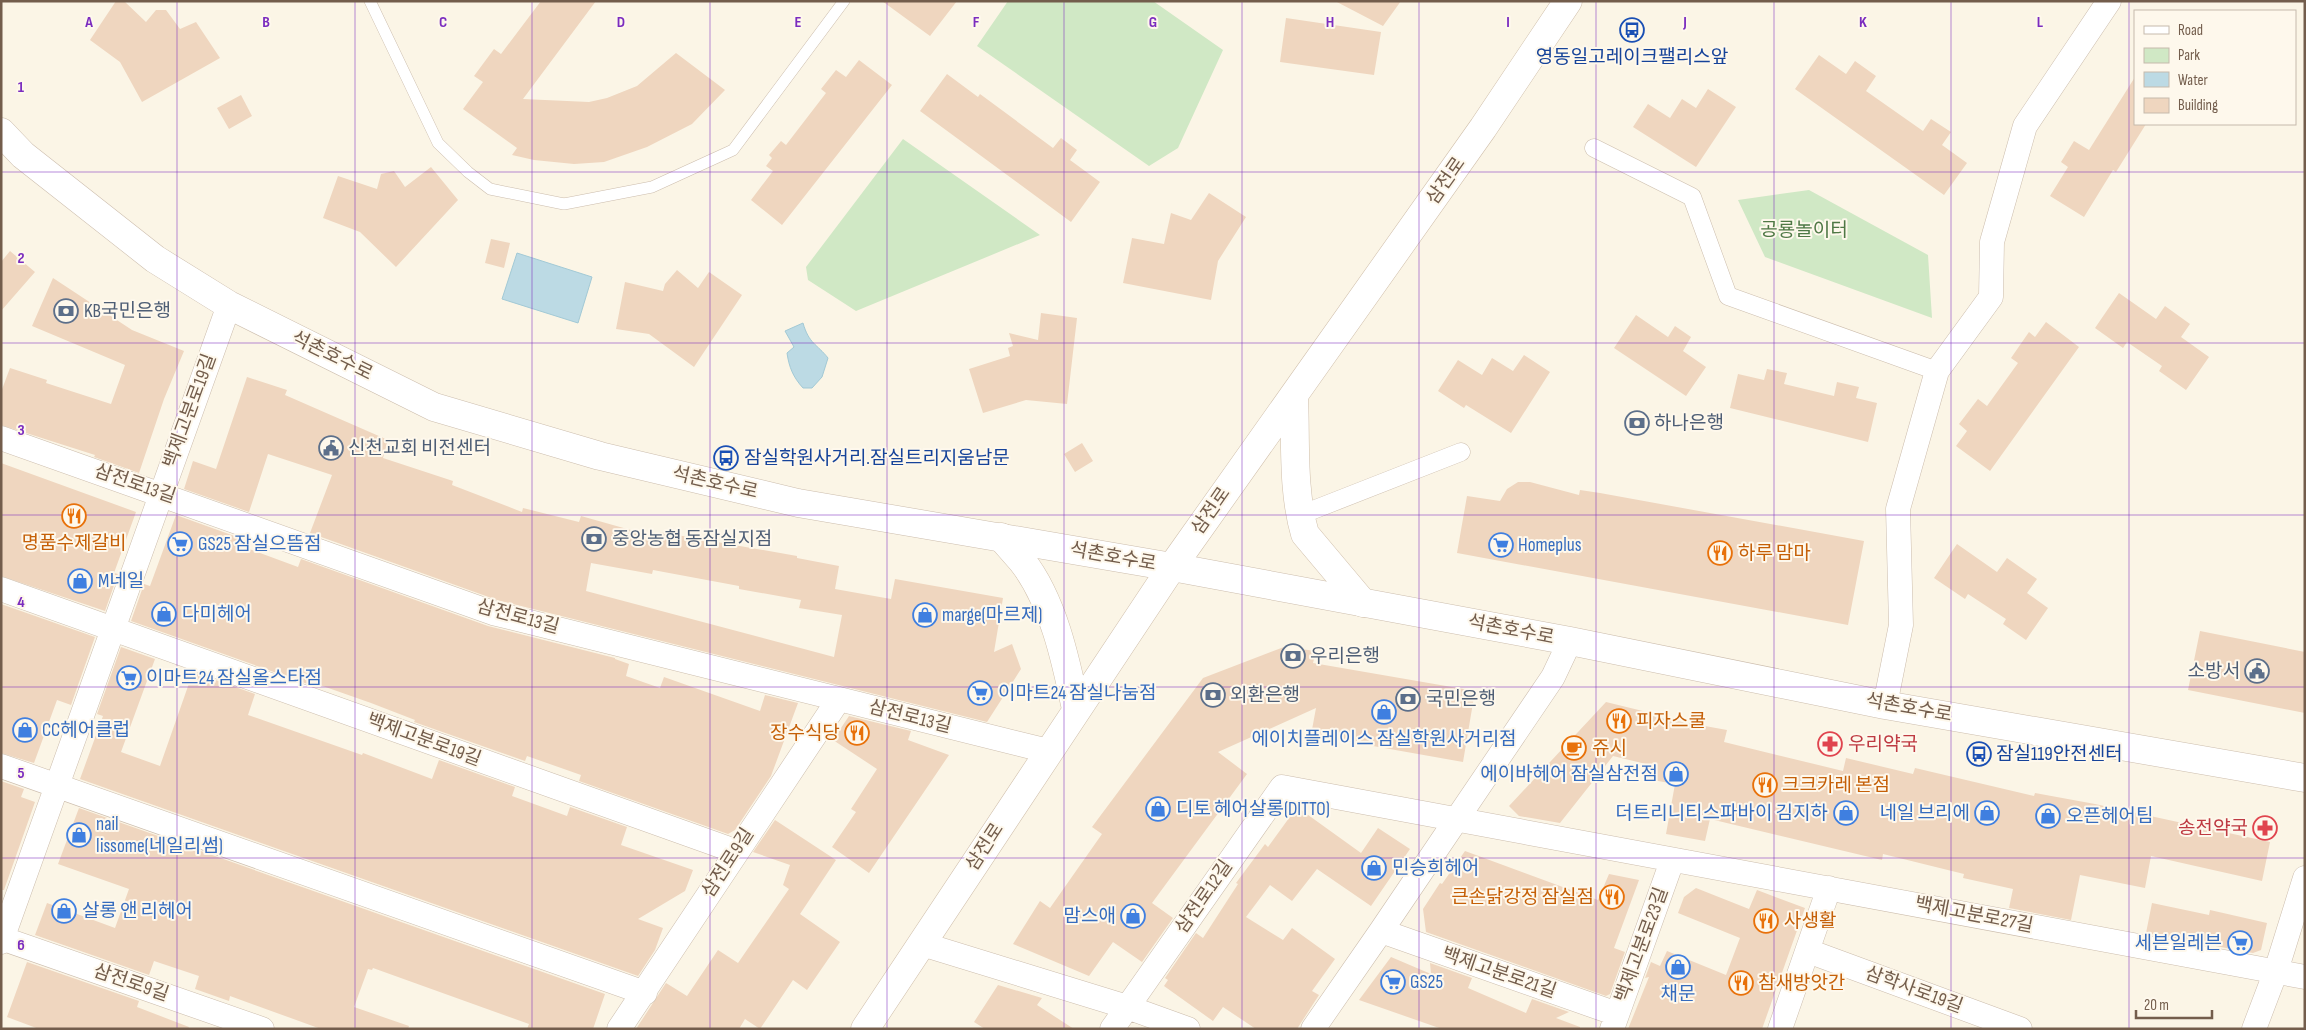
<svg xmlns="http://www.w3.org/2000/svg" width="2306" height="1030" viewBox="0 0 2306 1030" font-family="'Sofia Sans Condensed','Noto Sans KR',sans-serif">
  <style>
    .green { fill: #d0e8c5 }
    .water { fill: #bcdae4; stroke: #a2c9d5 }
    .building { fill: #efd6bf; fill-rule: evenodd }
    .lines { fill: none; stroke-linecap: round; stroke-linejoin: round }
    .service-casing { stroke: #ccbdad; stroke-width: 12 }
    .pedestrian-casing { stroke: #ccbdad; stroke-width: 19 }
    .minor-casing { stroke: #ccbdad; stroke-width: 25 }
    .tertiary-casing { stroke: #ccbdad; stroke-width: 29 }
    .secondary-casing { stroke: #cfbeaa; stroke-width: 29 }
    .service { stroke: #fff; stroke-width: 11 }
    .pedestrian { stroke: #fff; stroke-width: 18 }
    .minor { stroke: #fff; stroke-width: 24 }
    .tertiary { stroke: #fff; stroke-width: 28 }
    .secondary { stroke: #fff; stroke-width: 28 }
    .grid { fill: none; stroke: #7b2cbf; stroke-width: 1; stroke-opacity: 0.55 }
    .labels { text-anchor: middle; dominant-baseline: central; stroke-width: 4; stroke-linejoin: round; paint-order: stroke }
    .transit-label { font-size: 19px; fill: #164399; stroke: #fef8ec; text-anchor: start }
    .street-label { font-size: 19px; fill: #735d4c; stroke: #fef8ec }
    .park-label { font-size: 19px; fill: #4f7845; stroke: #fef8ec }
    .service-label { font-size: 19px; fill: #4e5e75; stroke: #fef8ec; text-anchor: start }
    .food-label { font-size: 19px; fill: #c56008; stroke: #fef8ec; text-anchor: start }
    .shop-label { font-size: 19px; fill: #366cbe; stroke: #fef8ec; text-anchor: start }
    .health-label { font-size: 19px; fill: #be3a42; stroke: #fef8ec; text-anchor: start }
    .grid-label { font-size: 16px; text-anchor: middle; font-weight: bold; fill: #7b2cbf; stroke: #fef8ec; stroke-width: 4; stroke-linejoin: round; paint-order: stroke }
  </style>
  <rect width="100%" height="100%" fill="#fbf5e6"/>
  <!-- green -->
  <path class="green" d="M1008 1H1153L1223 50 1178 148 1149 166 977 46Z
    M903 139 1040 235 856 311 808 280 806 267Z
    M1809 190 1928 255 1932 318 1765 257 1738 200Z"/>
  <!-- water -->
  <path class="water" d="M517 253 592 277 578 323 502 299Z
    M803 323C809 344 817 344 828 358L822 377 812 388H803C793 377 789 367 787 353L794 347 785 331Z"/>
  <!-- building -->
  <path class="building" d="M116 1H124L146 22 156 10H166L180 29 196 22 220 58 142 102 120 62 90 40Z
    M541 1H596L523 99 589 102 607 98 637 86 676 53 725 90 692 124 647 147 604 162 574 164 534 160 512 155 517 148 463 109 483 82 474 76 494 49 501 54Z
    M882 1H957L930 36Z
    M1335 1H1401L1383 26Z
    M1286 18 1381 32 1374 75 1280 62Z
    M1819 55 1846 74 1855 61 1876 76 1866 91 1923 131 1931 119 1951 132 1942 145 1967 163 1944 195 1795 89Z
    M859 60 892 85 782 225 751 200 773 171 766 166 772 158 769 155 781 141 786 145 826 93 821 89 836 70 846 77Z
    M947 74 978 97 980 94 1053 148 1061 138 1077 150 1070 160 1100 182 1071 222 920 111Z
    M2135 77V124H2146L2116 172 2113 170 2084 217 2050 196 2068 167 2061 162 2074 141 2089 150Z
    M1708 89 1736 107 1696 167 1633 127 1648 104 1670 118 1682 99 1696 108Z
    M241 95 252 116 229 129 217 108Z
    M431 167 458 200 396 267 360 232 323 218 338 176 377 189 381 174 394 171 405 187Z
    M1209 193 1246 217 1218 261 1211 300 1123 283 1132 238 1164 244 1171 213 1191 220Z
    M491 239 510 243 504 268 485 263Z
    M10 251 35 272 1 311V262Z
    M677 270 698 288 709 272 742 295 694 367 649 334 616 329 625 282 663 291 665 284Z
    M53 278 132 330 184 351 164 399 139 473 94 457 95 455 1 425V392L10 368 47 380 46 383 111 404 125 365 32 326Z
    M2119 293 2156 319 2165 306 2190 324 2181 337 2209 357 2186 390 2159 371 2162 366 2127 342 2123 348 2095 328Z
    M1041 313 1077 318 1067 404 1026 400 983 413 969 369 1010 356 1008 348 1013 346 1009 333 1038 340Z
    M1636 315 1668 337 1675 326 1691 337 1683 351 1706 367 1686 396 1614 348Z
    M2046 322 2079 347 1990 471 1956 446 1967 431 1959 424 1978 399 1987 406 2018 363 2011 358 2029 332 2035 337Z
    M1524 355 1550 372 1511 433 1466 405 1464 408 1438 391 1458 360 1482 375 1492 358 1513 371Z
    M1767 369 1787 373 1784 384 1834 396 1837 382 1859 387 1856 398 1877 403 1868 442 1730 408 1738 374 1764 380Z
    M247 377 287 390 285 395 388 440 383 458 453 481 452 485 522 512 523 508 579 522 581 516 659 538 660 532 797 556V558L839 566 835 589 891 599 895 579 1003 598 994 652 1012 644 1021 669 987 722 497 600 310 533 332 475 268 454 249 512 184 489 193 461 216 469ZM591 563 652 574 653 570 739 586V589L801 600 799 608 842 615 834 657 586 591Z
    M1082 443 1093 461 1075 472 1064 454Z
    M1 463 136 512 114 573 118 574 105 611 1 576Z
    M1518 482H1530L1579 495 1580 490 1600 493 1864 541 1848 625 1457 553 1467 496 1500 501 1507 489Z
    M176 515 240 538 238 545 298 567 301 559 488 626 615 658V659L629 664 626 676 660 688 664 677 760 711 765 695 798 703 771 776 735 830 728 834 579 781 581 775 527 756 525 761 414 722 415 720 371 703 317 684 316 687 131 621 144 584 150 586Z
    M1957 544 1997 572 2007 558 2037 579 2027 593 2048 608 2026 640 2003 624 2006 619 1968 594 1965 599 1934 578Z
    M1 604 95 637 71 705 57 700 34 763 1 753Z
    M2200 631 2305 652V713L2188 690Z
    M121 647 155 659 121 752 160 766 193 672 255 694 248 715 362 755 363 753 432 779 439 760 515 787 512 796 567 816 570 807 627 827 621 845 693 870 685 891 638 919 663 928 655 950 638 976 80 779 103 716 97 714Z
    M1284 647 1316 651 1313 663 1475 691 1463 762 1311 735 1316 708 1218 752 1247 774 1152 903 1173 918 1142 962 1113 942 1089 976 1013 944 1040 901 1050 908 1102 834 1092 827 1203 678Z
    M1606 702 1655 714V717L1727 730 1724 742 1843 771 1846 758 1913 774 1915 768 2034 796 2035 793 2095 804 2270 842 2262 881 2151 856 2145 888 2080 875 2071 920 2009 908 2013 889 1963 878 1964 874 1883 854 1882 860 1710 819 1705 841 1666 834 1675 784 1647 779 1650 765 1613 756 1560 823 1519 816 1509 806Z
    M849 716 911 731 908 740 949 755 869 873 832 847 856 812 851 809 877 769 833 740Z
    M1 781 24 789 21 797 35 802 4 890H1Z
    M1297 807 1361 853 1378 828 1410 849 1371 906 1317 869 1292 901 1270 885 1246 917 1283 940 1292 928 1335 959 1312 991 1319 995 1297 1029H1256L1223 1007 1213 1021 1164 986 1168 980 1165 978 1196 933 1203 938 1238 884 1236 883 1265 844 1268 847Z
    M79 808 605 994 593 1029H527L529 1024 373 968 372 970 368 969 354 1007 409 1026 408 1029H321L230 996 229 1001 195 989 199 976 154 961 149 975 35 935 47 903 115 928 129 889 58 864Z
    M775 820 836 860 800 914 840 942 807 990 793 980 760 1029 745 1019 739 1029H636L666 983 687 996 718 950 738 963 789 889 783 885 790 865 753 852Z
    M1465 851 1598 900 1609 874 1639 880 1614 948 1625 952 1610 994 1606 996 1426 932 1423 909 1440 883 1442 884Z
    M1696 888 1749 909 1757 890 1805 908 1762 1029H1628L1649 977 1645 978 1651 962 1660 966 1667 951 1726 975 1740 938 1678 913 1684 897Z
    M2152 903 2209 915 2210 910 2267 923 2261 950 2253 953 2146 933Z
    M1391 957 1431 974 1430 963 1472 978 1468 988 1526 1013 1532 999 1569 1012 1556 1018 1580 1027V1029H1442L1359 1000Z
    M27 962 139 1001 137 1007 189 1027 188 1029H39L7 1017Z
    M998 985 1042 998 1037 1005 1074 1029H985L974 1022Z"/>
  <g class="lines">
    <!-- service casing -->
    <g class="service-casing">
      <path id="service" d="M370 1 438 143 468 172 490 189 564 204 652 187 733 150 844 1"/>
    </g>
    <!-- pedestrian casing -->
    <g class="pedestrian-casing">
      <path id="pedestrian" d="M1594 148 1692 197 1728 296 1937 371
        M1313 510 1461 452"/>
    </g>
    <!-- minor casing -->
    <g class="minor-casing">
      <path id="minor" d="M1 438 493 613 1048 751
        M1 589 735 851
        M1885 705 1901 625 1898 509 1937 371 1991 297 1992 242 2025 126 2109 1
        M1 766 645 993
        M1381 931 1617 1014
        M1 938 262 1029
        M1 942 229 305
        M922 944 1127 1007 1188 1029
        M1808 951 2020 1029
        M619 1029 839 699
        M1112 1029 1282 787 2305 977
        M1313 1029 1381 931 1553 677 1570 641
        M1612 1029 1672 861
        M1780 1029 1829 888
        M2254 1029 2276 971 2305 878"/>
    </g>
    <!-- tertiary casing -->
    <g class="tertiary-casing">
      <path id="tertiary" d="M1 132 23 155 155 259 229 305 434 407 600 456 798 503 1172 567 1570 641 1885 705 2305 778"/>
    </g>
    <!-- secondary casing -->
    <g class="secondary-casing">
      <path id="secondary" d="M1294 395C1296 440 1292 490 1305 534L1363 603
        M1001 537C1008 545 1015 553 1022 561 1053 600 1066 661 1076 709
        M865 1029 1172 567 1483 128 1568 1"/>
    </g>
    <!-- service -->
    <use href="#service" class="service"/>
    <!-- pedestrian -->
    <use href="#pedestrian" class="pedestrian"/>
    <!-- minor -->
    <use href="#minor" class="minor"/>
    <!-- tertiary -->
    <use href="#tertiary" class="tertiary"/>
    <!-- secondary -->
    <use href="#secondary" class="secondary"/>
  </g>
  <!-- grid -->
  <path class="grid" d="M177 1V1029M355 1V1029M532 1V1029M710 1V1029M887 1V1029M1064 1V1029M1242 1V1029M1419 1V1029M1596 1V1029M1774 1V1029M1951 1V1029M2129 1V1029M1 172H2305M1 343H2305M1 515H2305M1 687H2305M1 858H2305"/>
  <!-- icons -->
  <defs>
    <g id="bus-ring" transform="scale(1.25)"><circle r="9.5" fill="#fef8ec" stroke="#1a4fb4" stroke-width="1.5"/><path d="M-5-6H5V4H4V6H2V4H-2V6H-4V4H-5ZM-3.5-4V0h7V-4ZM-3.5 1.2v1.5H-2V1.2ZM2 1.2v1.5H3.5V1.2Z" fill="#1a4fb4"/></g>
    <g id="bank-ring" transform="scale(1.25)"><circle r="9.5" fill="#fef8ec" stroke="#5c6f8a" stroke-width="1.5"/><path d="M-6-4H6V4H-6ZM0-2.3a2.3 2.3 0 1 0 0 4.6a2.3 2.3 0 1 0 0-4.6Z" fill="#5c6f8a"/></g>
    <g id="civic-ring" transform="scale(1.25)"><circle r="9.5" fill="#fef8ec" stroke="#5c6f8a" stroke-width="1.5"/><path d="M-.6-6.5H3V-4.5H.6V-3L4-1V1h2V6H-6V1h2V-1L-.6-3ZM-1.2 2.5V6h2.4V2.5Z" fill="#5c6f8a"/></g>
    <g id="restaurant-ring" transform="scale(1.25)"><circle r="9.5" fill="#fef8ec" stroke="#e8710a" stroke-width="1.5"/><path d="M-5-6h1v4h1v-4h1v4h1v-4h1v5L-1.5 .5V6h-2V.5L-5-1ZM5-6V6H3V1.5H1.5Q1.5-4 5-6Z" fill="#e8710a"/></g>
    <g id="supermarket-ring" transform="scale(1.25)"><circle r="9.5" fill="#fef8ec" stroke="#3f7fe0" stroke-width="1.5"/><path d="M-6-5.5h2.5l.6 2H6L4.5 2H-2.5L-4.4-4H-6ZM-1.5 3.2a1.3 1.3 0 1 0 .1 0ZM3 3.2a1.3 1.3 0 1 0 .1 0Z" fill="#3f7fe0"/></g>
    <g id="shop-ring" transform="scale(1.25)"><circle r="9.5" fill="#fef8ec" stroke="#3f7fe0" stroke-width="1.5"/><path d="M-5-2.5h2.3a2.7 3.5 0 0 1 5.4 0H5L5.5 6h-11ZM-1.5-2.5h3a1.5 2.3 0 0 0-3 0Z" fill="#3f7fe0"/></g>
    <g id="pharmacy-ring" transform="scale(1.25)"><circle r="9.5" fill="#fef8ec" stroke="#e0444e" stroke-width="1.5"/><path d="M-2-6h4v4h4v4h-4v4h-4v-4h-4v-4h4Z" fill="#e0444e"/></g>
    <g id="cafe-ring" transform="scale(1.25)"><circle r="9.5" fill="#fef8ec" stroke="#e8710a" stroke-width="1.5"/><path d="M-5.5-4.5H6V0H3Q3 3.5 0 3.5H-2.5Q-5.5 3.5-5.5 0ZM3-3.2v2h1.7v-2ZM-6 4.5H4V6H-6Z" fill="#e8710a"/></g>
  </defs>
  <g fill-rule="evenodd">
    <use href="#bus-ring" x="1632" y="30"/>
    <use href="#bank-ring" x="66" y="311"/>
    <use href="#bank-ring" x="1637" y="423"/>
    <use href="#civic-ring" x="331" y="448"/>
    <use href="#bus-ring" x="726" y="458"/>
    <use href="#restaurant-ring" x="74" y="516"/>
    <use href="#bank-ring" x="594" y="539"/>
    <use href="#supermarket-ring" x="180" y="544"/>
    <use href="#supermarket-ring" x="1501" y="545"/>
    <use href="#restaurant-ring" x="1720" y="553"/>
    <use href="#shop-ring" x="80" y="581"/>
    <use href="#shop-ring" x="164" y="614"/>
    <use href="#shop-ring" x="925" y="615"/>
    <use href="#bank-ring" x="1293" y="656"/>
    <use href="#civic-ring" x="2257" y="671"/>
    <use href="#supermarket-ring" x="129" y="678"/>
    <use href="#supermarket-ring" x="980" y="693"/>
    <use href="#bank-ring" x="1213" y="695"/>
    <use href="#bank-ring" x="1408" y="699"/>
    <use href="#shop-ring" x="1384" y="712"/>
    <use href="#restaurant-ring" x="1619" y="721"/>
    <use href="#shop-ring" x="25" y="730"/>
    <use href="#restaurant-ring" x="857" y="733"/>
    <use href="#pharmacy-ring" x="1830" y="744"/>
    <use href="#cafe-ring" x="1574" y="748"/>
    <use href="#bus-ring" x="1979" y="754"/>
    <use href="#shop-ring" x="1676" y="774"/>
    <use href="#restaurant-ring" x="1765" y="785"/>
    <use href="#shop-ring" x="1158" y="809"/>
    <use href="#shop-ring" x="1846" y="813"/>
    <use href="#shop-ring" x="1987" y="813"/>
    <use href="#shop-ring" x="2048" y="816"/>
    <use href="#pharmacy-ring" x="2265" y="828"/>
    <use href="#shop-ring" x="79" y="835"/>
    <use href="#shop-ring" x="1374" y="868"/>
    <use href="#restaurant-ring" x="1612" y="897"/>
    <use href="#shop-ring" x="64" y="911"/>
    <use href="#shop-ring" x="1133" y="916"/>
    <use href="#restaurant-ring" x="1766" y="921"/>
    <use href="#supermarket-ring" x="2240" y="943"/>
    <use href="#shop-ring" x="1678" y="967"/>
    <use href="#supermarket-ring" x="1393" y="982"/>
    <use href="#restaurant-ring" x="1741" y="983"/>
  </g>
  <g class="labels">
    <!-- transit labels -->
    <g class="transit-label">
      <text x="1632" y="57" text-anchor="middle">영동일고레이크팰리스앞</text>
      <text x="744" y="458">잠실학원사거리.잠실트리지움남문</text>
      <text x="1996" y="754">잠실119안전센터</text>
    </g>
    <!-- street labels -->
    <g class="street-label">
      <text transform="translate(1446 181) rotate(-55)">삼전로</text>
      <text transform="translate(332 356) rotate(26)">석촌호수로</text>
      <text transform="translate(190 411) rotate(-70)">백제고분로19길</text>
      <text transform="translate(715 483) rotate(13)">석촌호수로</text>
      <text transform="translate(135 484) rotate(19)">삼전로13길</text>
      <text transform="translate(1211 511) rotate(-55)">삼전로</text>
      <text transform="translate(1113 557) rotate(10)">석촌호수로</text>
      <text transform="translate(518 617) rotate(15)">삼전로13길</text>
      <text transform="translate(1511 630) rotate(11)">석촌호수로</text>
      <text transform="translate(1909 708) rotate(10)">석촌호수로</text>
      <text transform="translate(910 717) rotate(14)">삼전로13길</text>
      <text transform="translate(424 740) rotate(20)">백제고분로19길</text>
      <text transform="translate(985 847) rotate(-57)">삼전로</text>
      <text transform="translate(728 863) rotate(-57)">삼전로9길</text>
      <text transform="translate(1204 897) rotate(-55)">삼전로12길</text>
      <text transform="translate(1974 915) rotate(11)">백제고분로27길</text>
      <text transform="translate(1642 945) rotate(-70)">백제고분로23길</text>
      <text transform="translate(1499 973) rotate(19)">백제고분로21길</text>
      <text transform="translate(131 983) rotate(19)">삼전로9길</text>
      <text transform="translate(1914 990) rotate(20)">삼학사로19길</text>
    </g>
    <!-- park labels -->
    <g class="park-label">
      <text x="1804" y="230">공룡놀이터</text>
    </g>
    <!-- service labels -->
    <g class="service-label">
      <text x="84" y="311">KB국민은행</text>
      <text x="1654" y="423">하나은행</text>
      <text x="348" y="448">신천교회 비전센터</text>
      <text x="612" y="539">중앙농협 동잠실지점</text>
      <text x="1310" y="656">우리은행</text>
      <text x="2240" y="671" text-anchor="end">소방서</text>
      <text x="1230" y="695">외환은행</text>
      <text x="1426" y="699">국민은행</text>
    </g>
    <!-- food labels -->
    <g class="food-label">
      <text x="74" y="543" text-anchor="middle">명품수제갈비</text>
      <text x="1738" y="553">하루 맘마</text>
      <text x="1636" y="721">피자스쿨</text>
      <text x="840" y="733" text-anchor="end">장수식당</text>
      <text x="1592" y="748">쥬시</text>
      <text x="1782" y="785">크크카레 본점</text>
      <text x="1594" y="897" text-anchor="end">큰손닭강정 잠실점</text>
      <text x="1784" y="921">사생활</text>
      <text x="1758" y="983">참새방앗간</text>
    </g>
    <!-- shop labels -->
    <g class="shop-label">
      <text x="198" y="544">GS25 잠실으뜸점</text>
      <text x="1518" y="545">Homeplus</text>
      <text x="98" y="581">M네일</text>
      <text x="182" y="614">다미헤어</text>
      <text x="942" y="615">marge(마르제)</text>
      <text x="146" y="678">이마트24 잠실올스타점</text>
      <text x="998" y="693">이마트24 잠실나눔점</text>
      <text x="42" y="730">CC헤어클럽</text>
      <text x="1384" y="739" text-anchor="middle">에이치플레이스 잠실학원사거리점</text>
      <text x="1658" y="774" text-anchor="end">에이바헤어 잠실삼전점</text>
      <text x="1176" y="809">디토 헤어살롱(DITTO)</text>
      <text x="1828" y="813" text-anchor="end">더트리니티스파바이 김지하</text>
      <text x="1970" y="813" text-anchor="end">네일 브리에</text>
      <text x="2066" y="816">오픈헤어팀</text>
      <text x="96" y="824">nail<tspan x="96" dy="22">lissome(네일리썸)</tspan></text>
      <text x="1392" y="868">민승희헤어</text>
      <text x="82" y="911">살롱 앤 리헤어</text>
      <text x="1116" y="916" text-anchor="end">맘스애</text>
      <text x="2222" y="943" text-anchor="end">세븐일레븐</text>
      <text x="1410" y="982">GS25</text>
      <text x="1678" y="994" text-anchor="middle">채문</text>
    </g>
    <!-- health labels -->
    <g class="health-label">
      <text x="1848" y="744">우리약국</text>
      <text x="2248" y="828" text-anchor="end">송전약국</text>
    </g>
  </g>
  <g class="grid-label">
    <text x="89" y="27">A</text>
    <text x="266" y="27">B</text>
    <text x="443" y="27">C</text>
    <text x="621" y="27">D</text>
    <text x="798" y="27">E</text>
    <text x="976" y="27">F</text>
    <text x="1153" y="27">G</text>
    <text x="1330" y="27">H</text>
    <text x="1508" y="27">I</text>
    <text x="1685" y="27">J</text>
    <text x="1863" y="27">K</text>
    <text x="2040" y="27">L</text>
    <text x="21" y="92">1</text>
    <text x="21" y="263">2</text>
    <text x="21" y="435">3</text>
    <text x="21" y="607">4</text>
    <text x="21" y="778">5</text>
    <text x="21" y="950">6</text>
  </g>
  <!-- border -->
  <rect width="2306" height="1030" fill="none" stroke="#735d4c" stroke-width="5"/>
  <!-- legend -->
  <rect x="2134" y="10" width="162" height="115" fill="#fef8ec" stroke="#c6baac"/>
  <rect x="2144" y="26" width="25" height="8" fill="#ffffff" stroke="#c6baac"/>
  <text x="2178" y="35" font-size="15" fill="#735d4c">Road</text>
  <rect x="2144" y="48" width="25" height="15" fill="#d0e8c5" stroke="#c6baac"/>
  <text x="2178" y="60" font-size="15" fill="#735d4c">Park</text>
  <rect x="2144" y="72" width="25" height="15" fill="#bcdae4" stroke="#c6baac"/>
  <text x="2178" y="85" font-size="15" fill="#735d4c">Water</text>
  <rect x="2144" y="98" width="25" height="15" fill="#efd6bf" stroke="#c6baac"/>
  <text x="2178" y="110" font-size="15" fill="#735d4c">Building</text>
  <!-- scale -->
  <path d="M2136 1010v8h76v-8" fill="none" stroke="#735d4c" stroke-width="2.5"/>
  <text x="2144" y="1010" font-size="15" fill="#735d4c" stroke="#fef8ec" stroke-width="4" paint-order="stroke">20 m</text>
</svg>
